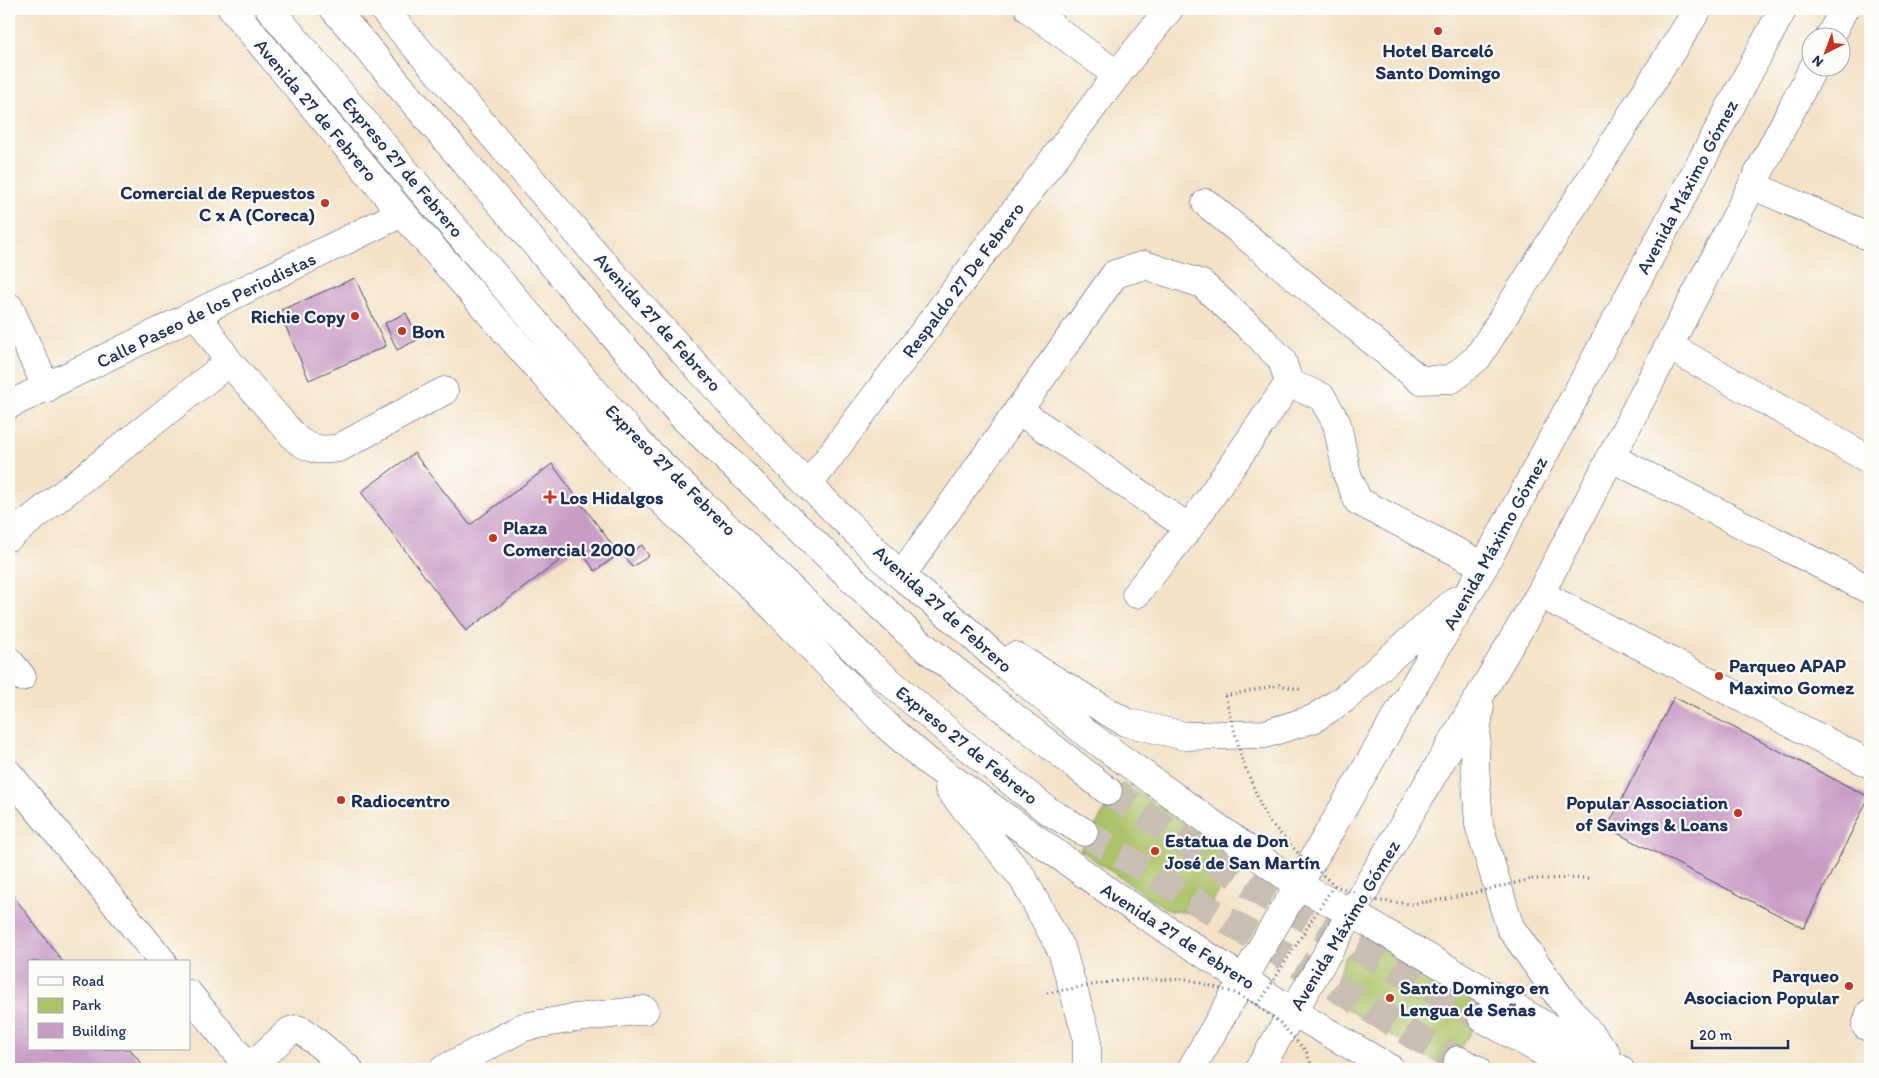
<svg xmlns="http://www.w3.org/2000/svg" width="1879" height="1078" viewBox="0 0 1879 1078" font-family="Itim,sans-serif">
  <style>
    .green { fill: #abc267; stroke: #637862 }
    .building { fill: #c99cc6 }
    .lines { fill: none; stroke-linecap: round; stroke-linejoin: round }
    .highway-tunnel { stroke: #c8beb1; stroke-width: 28; stroke-dasharray: 28 14; stroke-linecap: butt }
    .minor-casing { stroke: #3b4a6e; stroke-width: 29 }
    .major-casing { stroke: #3b4a6e; stroke-width: 29 }
    .highway-casing { stroke: #3b4a6e; stroke-width: 29 }
    .path { stroke: #3b4a6e; stroke-width: 3; stroke-dasharray: 1 4; stroke-linecap: butt }
    .minor { stroke: #fff; stroke-width: 28 }
    .major { stroke: #fff; stroke-width: 28 }
    .highway { stroke: #fff; stroke-width: 28 }
    .path-bridge { stroke: #3b4a6e; stroke-width: 3; stroke-dasharray: 1 4; stroke-linecap: butt }
    .poi-dot { fill: #c8321e; stroke: #fdfcf7; stroke-width: 2 }
    .labels { text-anchor: middle; dominant-baseline: central; stroke-width: 4.5; stroke-linejoin: round; paint-order: stroke }
    .poi-label { font-size: 19px; font-weight: bold; fill: #1b2f5e; stroke: #fdfcf7; text-anchor: start }
    .street-label { font-size: 19px; fill: #1b2f5e; stroke: #fdfcf7 }
  </style>
  <rect width="100%" height="100%" fill="#fdfcf7"/>
  <filter id="ink" filterUnits="userSpaceOnUse"><feTurbulence type="fractalNoise" baseFrequency=".02" numOctaves="2"/><feDisplacementMap in="SourceGraphic" scale="10" xChannelSelector="R" yChannelSelector="G"/><feConvolveMatrix kernelMatrix="1 2 1 2 8 2 1 2 1" color-interpolation-filters="sRGB"/></filter>
  <filter id="wash" filterUnits="userSpaceOnUse"><feTurbulence type="fractalNoise" baseFrequency=".0096" numOctaves="4" result="noise"/><feDisplacementMap in="SourceGraphic" scale="20" xChannelSelector="R" yChannelSelector="G"/><feGaussianBlur stdDeviation="1.12" result="paint"/><feColorMatrix in="noise" values="0 0 0 0 0 0 0 0 0 0 0 0 0 0 0 0 0 1.4 0 .05"/><feComposite in="paint" operator="in"/></filter>
  <g filter="url(#wash)">
    <rect width="100%" height="100%" fill="#f3e2c6"/>
    <!-- green -->
    <path class="green" d="M1122 783 1221 847 1229 876 1205 913 1169 911 1080 850Z
      M1374 940 1489 1003 1448 1069 1342 1006 1339 972 1346 956Z"/>
    <g id="blocks">
      <!-- building -->
      <path class="building" d="M355 278 386 346 309 380 279 311Z
        M406 313 419 339 397 350 385 323Z
        M414 453 470 525 552 464 619 554 595 571 578 547 466 631 361 492Z
        M642 545 649 556 632 567 625 556Z
        M1674 697 1869 797 1804 928 1607 828Z
        M9 890 63 962H29V1049H130L145 1069H9Z"/>
    </g>
  </g>
  <g filter="url(#ink)">
    <use href="#blocks" fill-opacity="0" stroke="#3b4a6e" stroke-width="1"/>
    <g class="lines">
      <!-- highway-tunnel -->
      <path class="highway-tunnel" d="M1108 791 1268 897 1482 1018
        M1084 832 1416 1037 1458 1060"/>
      <!-- minor casing -->
      <g class="minor-casing">
        <path id="minor" d="M1029 9 1117 75
          M1752 185 1870 237
          M1206 203 1420 380 1452 379 1478 357 1698 9
          M9 307 47 388
          M197 314 229 362 297 440C312 450 320 451 339 448L444 391
          M1669 346 1870 460
          M9 405 402 213
          M1018 410 1189 528
          M1610 457 1870 590
          M809 484 1117 75 1169 9
          M9 537 229 362
          M901 576 1115 274 1145 265 1202 284 1257 334 1282 360 1289 383 1322 397 1337 424 1347 474 1358 501 1484 566
          M1136 594 1189 528 1289 383
          M1540 594 1870 764
          M9 661 22 677
          M9 774 163 962
          M189 994 250 1069
          M1870 1013 1866 1026 1870 1028
          M249 1068 290 1031 297 1029 303 1031 349 1069
          M444 1069 524 1027 568 1019 645 1010"/>
      </g>
      <!-- major casing -->
      <g class="major-casing">
        <path id="major" d="M232 9 402 213 617 458 776 610 887 726 926 760 1114 895 1293 1012 1391 1069
          M383 9 633 297 775 452 901 576 963 627 1000 661 1087 734 1298 885 1353 914 1620 1069
          M1829 38 1844 9
          M1015 656 1125 722 1185 736 1265 734 1313 719 1344 699 1456 600
          M1480 706 1476 734 1475 764 1479 825 1510 927 1561 999 1606 1053
          M949 789 1022 877 1062 951 1087 1037V1069
          M1191 1069 1484 566 1783 9
          M1259 1069 1540 594 1813 68"/>
      </g>
      <!-- highway casing -->
      <g class="highway-casing">
        <path id="highway" d="M270 9 417 185 639 443 869 664 956 738 1047 810 1084 832
          M334 9 684 418 916 640 1108 791
          M1482 1018 1574 1069
          M1458 1060 1476 1069"/>
      </g>
      <!-- path -->
      <path class="path" d="M1225 696 1279 685 1303 690
        M1532 879 1588 878"/>
      <!-- minor -->
      <use href="#minor" class="minor"/>
      <!-- major -->
      <use href="#major" class="major"/>
      <!-- highway -->
      <use href="#highway" class="highway"/>
      <!-- path-bridge -->
      <path class="path-bridge" d="M1225 696 1242 759 1266 818 1301 856 1334 885 1371 900 1410 904 1447 899 1532 879
        M1047 993 1121 980 1187 979 1235 993 1257 1005 1280 1023 1306 1051 1313 1069
        M1258 1005 1334 885"/>
    </g>
  </g>
  <!-- markers -->
  <g class="poi-dot">
    <circle cx="1438" cy="31" r="5"/>
    <circle cx="325" cy="203" r="5"/>
    <circle cx="355" cy="316" r="5"/>
    <circle cx="402" cy="331" r="5"/>
    <path d="M547.5 489.5h5v5h5v5h-5v5h-5v-5h-5v-5h5z"/>
    <circle cx="493" cy="538" r="5"/>
    <circle cx="1719" cy="676" r="5"/>
    <circle cx="341" cy="800" r="5"/>
    <circle cx="1738" cy="813" r="5"/>
    <circle cx="1155" cy="851" r="5"/>
    <circle cx="1849" cy="986" r="5"/>
    <circle cx="1390" cy="998" r="5"/>
  </g>
  <g class="labels">
    <!-- poi labels -->
    <g class="poi-label">
      <text x="1438" y="50" text-anchor="middle">Hotel Barceló<tspan x="1438" dy="22">Santo Domingo</tspan></text>
      <text x="315" y="192" text-anchor="end">Comercial de Repuestos<tspan x="315" dy="22">C x A (Coreca)</tspan></text>
      <text x="345" y="316" text-anchor="end">Richie Copy</text>
      <text x="412" y="331">Bon</text>
      <text x="560" y="497">Los Hidalgos</text>
      <text x="503" y="527">Plaza<tspan x="503" dy="22">Comercial 2000</tspan></text>
      <text x="1729" y="665">Parqueo APAP<tspan x="1729" dy="22">Maximo Gomez</tspan></text>
      <text x="351" y="800">Radiocentro</text>
      <text x="1728" y="802" text-anchor="end">Popular Association<tspan x="1728" dy="22">of Savings &amp; Loans</tspan></text>
      <text x="1165" y="840">Estatua de Don<tspan x="1165" dy="22">José de San Martín</tspan></text>
      <text x="1839" y="975" text-anchor="end">Parqueo<tspan x="1839" dy="22">Asociacion Popular</tspan></text>
      <text x="1400" y="987">Santo Domingo en<tspan x="1400" dy="22">Lengua de Señas</tspan></text>
    </g>
    <!-- street labels -->
    <g class="street-label">
      <text transform="translate(316 110) rotate(50)">Avenida 27 de Febrero</text>
      <text transform="translate(403 167) rotate(50)">Expreso 27 de Febrero</text>
      <text transform="translate(1687 187) rotate(-62)">Avenida Máximo Gómez</text>
      <text transform="translate(963 280) rotate(-53)">Respaldo 27 De Febrero</text>
      <text transform="translate(206 310) rotate(-26)">Calle Paseo de los Periodistas</text>
      <text transform="translate(658 322) rotate(48)">Avenida 27 de Febrero</text>
      <text transform="translate(671 470) rotate(45)">Expreso 27 de Febrero</text>
      <text transform="translate(1495 543) rotate(-61)">Avenida Máximo Gómez</text>
      <text transform="translate(943 609) rotate(42)">Avenida 27 de Febrero</text>
      <text transform="translate(967 745) rotate(39)">Expreso 27 de Febrero</text>
      <text transform="translate(1345 925) rotate(-59)">Avenida Máximo Gómez</text>
      <text transform="translate(1178 936) rotate(33)">Avenida 27 de Febrero</text>
    </g>
  </g>
  <!-- margin -->
  <rect width="1879" height="1078" fill="none" stroke="#fdfcf7" stroke-width="30"/>
  <!-- legend -->
  <rect x="28" y="960" width="162" height="90" fill="#fdfcf7" stroke="#a3aaba"/>
  <rect x="38" y="977" width="25" height="8" fill="#ffffff" stroke="#a3aaba"/>
  <text x="72" y="986" font-size="15" fill="#1b2f5e">Road</text>
  <rect x="38" y="998" width="25" height="15" fill="#abc267" stroke="#a3aaba"/>
  <text x="72" y="1010" font-size="15" fill="#1b2f5e">Park</text>
  <rect x="38" y="1023" width="25" height="15" fill="#c99cc6" stroke="#a3aaba"/>
  <text x="72" y="1036" font-size="15" fill="#1b2f5e">Building</text>
  <!-- north arrow -->
  <g transform="translate(1826 52) rotate(222)"><circle r="24" fill="#fdfcf7" stroke="#a3aaba"/>
  <path d="M0-4L9 19L0 12L-9 19Z" fill="#c8321e"/>
  <text y="-8" font-size="14" font-weight="bold" text-anchor="middle" fill="#1b2f5e">N</text>
  </g>
  <!-- scale -->
  <path d="M1692 1040v8h96v-8" fill="none" stroke="#1b2f5e" stroke-width="2.5"/>
  <text x="1699" y="1040" font-size="15" fill="#1b2f5e" stroke="#fdfcf7" stroke-width="4" paint-order="stroke">20 m</text>
</svg>
